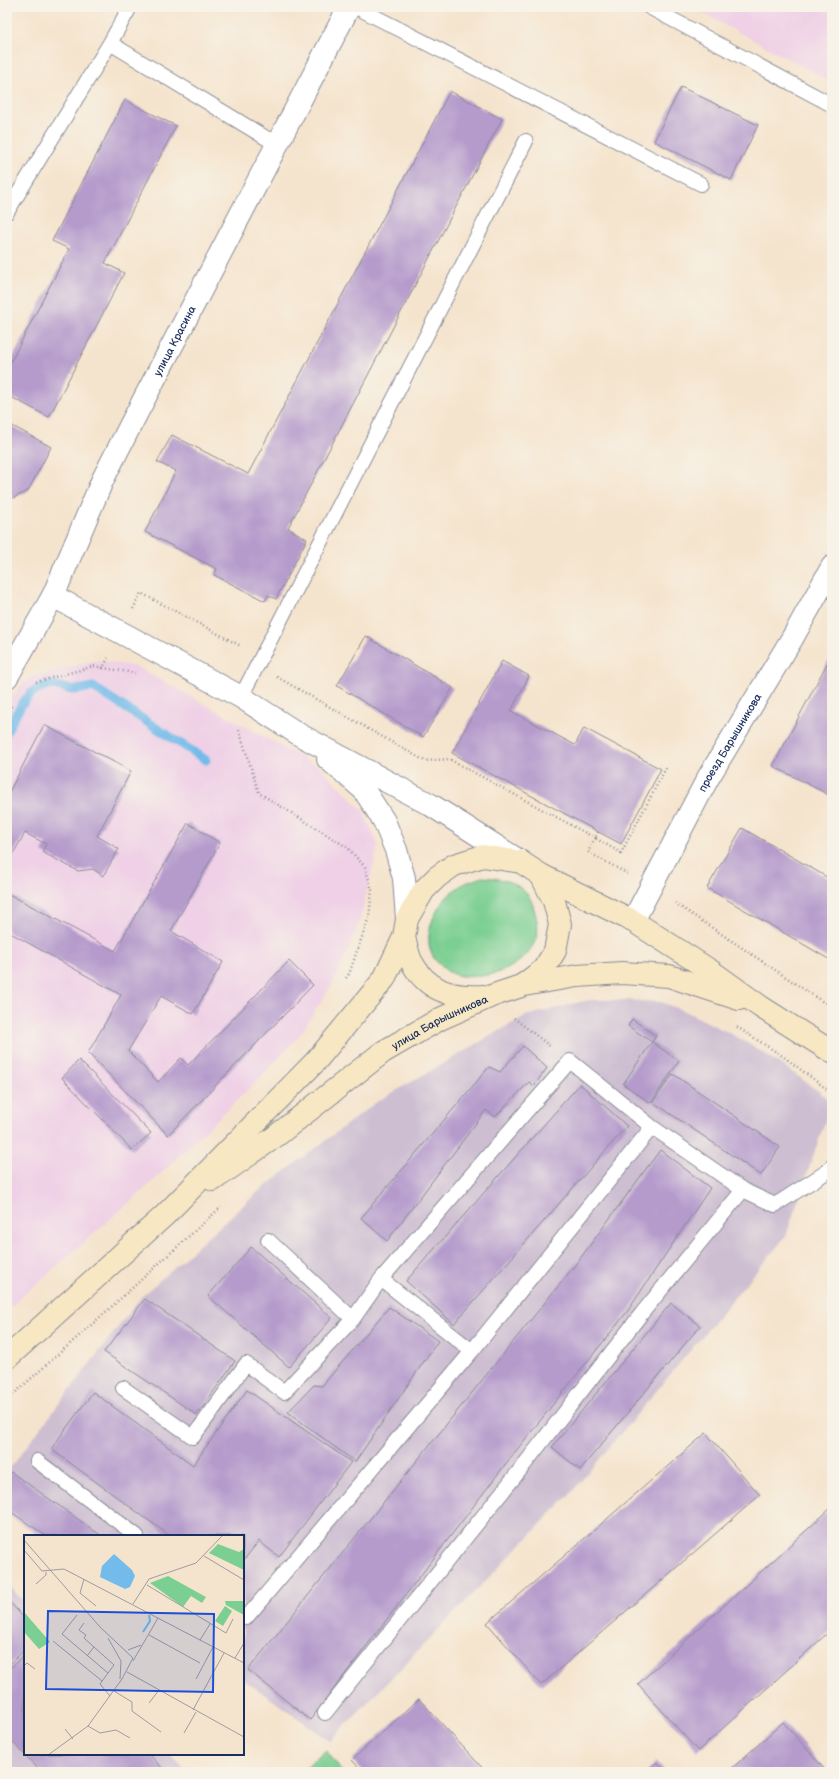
<svg xmlns="http://www.w3.org/2000/svg" width="839" height="1779" viewBox="0 0 839 1779" font-family="'Balsamiq Sans',sans-serif">
  <style>
    .built { fill: #efd0e6 }
    .industrial { fill: #cdbed2 }
    .green { fill: #7bcf92; stroke: #4b7f78 }
    .lines { fill: none; stroke-linecap: round; stroke-linejoin: round }
    .stream { stroke: #72bbea; stroke-width: 9 }
    .building { fill: #b59bcc }
    .service-casing { stroke: #888a96; stroke-width: 16 }
    .minor-casing { stroke: #888a96; stroke-width: 24 }
    .secondary-casing { stroke: #888a96; stroke-width: 24 }
    .path { stroke: #888a96; stroke-width: 2.5; stroke-dasharray: 1 3; stroke-linecap: butt }
    .service { stroke: #fff; stroke-width: 14 }
    .minor { stroke: #fff; stroke-width: 22 }
    .secondary { stroke: #f7e8c3; stroke-width: 22 }
    .labels { text-anchor: middle; dominant-baseline: central; stroke-width: 3.5; stroke-linejoin: round; paint-order: stroke }
    .street-label { font-size: 11px; fill: #1b2f5e; stroke: #f7f3e8 }
    .inset-river { fill: none; stroke: #72bbea; stroke-width: 2 }
    .inset-road { fill: none; stroke: #9e9ca1; stroke-width: 1 }
    .view { fill: #1d4ed8; fill-opacity: 0.15; stroke: #1d4ed8; stroke-width: 2 }
    .inset-edge { fill: none; stroke: #1b2f5e; stroke-width: 2 }
  </style>
  <rect width="100%" height="100%" fill="#f7f3e8"/>
  <filter id="ink" filterUnits="userSpaceOnUse"><feTurbulence type="fractalNoise" baseFrequency=".025" numOctaves="2"/><feDisplacementMap in="SourceGraphic" scale="8" xChannelSelector="R" yChannelSelector="G"/><feConvolveMatrix kernelMatrix="1 2 1 2 8 2 1 2 1" color-interpolation-filters="sRGB"/></filter>
  <filter id="wash" filterUnits="userSpaceOnUse"><feTurbulence type="fractalNoise" baseFrequency=".012" numOctaves="4" result="noise"/><feDisplacementMap in="SourceGraphic" scale="16" xChannelSelector="R" yChannelSelector="G"/><feGaussianBlur stdDeviation="0.9" result="paint"/><feColorMatrix in="noise" values="0 0 0 0 0 0 0 0 0 0 0 0 0 0 0 0 0 1.4 0 .05"/><feComposite in="paint" operator="in"/></filter>
  <g filter="url(#wash)">
    <rect width="100%" height="100%" fill="#f5e4cd"/>
    <!-- built -->
    <path class="built" d="M691 7H832V82Z
      M97 660 137 667 321 768 363 810 378 845 360 920 337 976 302 1032 264 1074 148 1186 7 1310V703L22 684 34 676Z"/>
    <!-- industrial -->
    <path class="industrial" d="M589 1000H626L661 1002 687 1012 739 1038 785 1067 832 1101 786 1236 571 1493 330 1741 243 1679V1536H39L7 1514V1472L141 1297 258 1192 375 1103 525 1016Z
      M7 1584 25 1603V1754H170L188 1772H7Z"/>
    <!-- green -->
    <path class="green" d="M482 877C495 878 508 879 519 887 527 892 532 900 534 909 537 918 540 932 535 941 526 962 501 976 478 976 468 977 458 977 449 972 443 968 435 961 432 955 421 930 440 897 462 885 468 881 475 880 482 877Z
      M326 1750 342 1772H302Z"/>
    <g class="lines">
      <!-- stream -->
      <path class="stream" d="M7 731C16 714 27 687 50 685 58 684 66 690 74 690 80 690 87 688 93 687L206 760"/>
    </g>
    <g id="blocks">
      <!-- building -->
      <path class="building" d="M681 87 758 125 731 180 654 141Z
        M450 91 502 119 288 528 307 539 276 599 268 595 265 601 214 575 217 569 145 532 176 471 157 462 172 435 248 474Z
        M125 100 176 126 105 263 124 273 49 417 7 395V369L69 249 52 241Z
        M7 423 51 447 28 491 7 501Z
        M366 636 453 688 423 737 337 686Z
        M832 654V795L831 796 773 766Z
        M502 661 529 676 511 711 575 745 584 728 661 769 621 844 452 753Z
        M44 725 131 771 97 836 119 849 103 876 93 869 78 871 42 852 46 844 25 833 7 864V796Z
        M188 823 220 843 171 931 223 962 193 1014 161 996 128 1051 158 1082 181 1058 188 1065 289 961 313 985 168 1135 88 1053 121 995 7 931V893L115 951Z
        M742 828 832 880V961L707 888Z
        M632 1019 656 1036 652 1042 628 1026Z
        M652 1042 679 1061 651 1103 623 1084Z
        M523 1046 547 1068 534 1086 529 1082 495 1117 486 1110 387 1241 361 1218 489 1067 500 1072Z
        M79 1060 151 1133 132 1150 62 1078Z
        M673 1074 780 1147 761 1175 653 1102Z
        M580 1084 627 1126 454 1324 406 1281Z
        M660 1150 710 1188 627 1312 511 1457 310 1720 248 1670 576 1264Z
        M251 1247 332 1318 289 1367 208 1296Z
        M145 1299 235 1361 197 1415 104 1352Z
        M671 1303 700 1326 580 1470 552 1447Z
        M389 1307 438 1341 355 1462 288 1412 314 1385 322 1386Z
        M247 1390 351 1462 279 1557 259 1541 243 1561V1536H170L51 1449 93 1392 193 1465Z
        M706 1433 760 1495 541 1685 487 1623Z
        M11 1472 102 1536H46L7 1509V1478Z
        M832 1507V1629L698 1751 638 1684Z
        M7 1599 25 1619V1650L7 1666Z
        M25 1654V1754H149L166 1772H41L7 1736V1671Z
        M419 1699 486 1772H363L352 1760Z
        M783 1722 827 1772H728Z
        M657 1762 666 1772H646Z"/>
    </g>
  </g>
  <g filter="url(#ink)">
    <use href="#blocks" fill-opacity="0" stroke="#888a96" stroke-width="1"/>
    <g class="lines">
      <!-- service casing -->
      <g class="service-casing">
        <path id="service" d="M356 7 701 184
          M649 7 832 105
          M110 43 276 144
          M7 212 110 43 130 7
          M241 697 526 141
          M268 1240 353 1319
          M381 1279 570 1061 652 1127
          M123 1388 193 1437 246 1364 284 1392 353 1319 381 1279 472 1351
          M37 1461 137 1536
          M243 1615 246 1618 472 1351 652 1127 743 1190 775 1205 825 1173 832 1166
          M325 1713 520 1470 642 1313 743 1190"/>
      </g>
      <!-- minor casing -->
      <g class="minor-casing">
        <g id="minor">
          <path d="M53 596 241 697 300 735 431 805 521 862"/>
          <path id="s1" d="M7 677 53 596 103 479 130 426 349 7"/>
          <path d="M328 759 364 790 384 821 396 850 404 878 407 919"/>
          <path id="s2" d="M633 921 708 778 793 637 832 567"/>
        </g>
      </g>
      <!-- secondary casing -->
      <g class="secondary-casing">
        <g id="secondary">
          <path d="M404 937C406 944 408 954 411 961 427 991 452 998 484 996"/>
          <path d="M524 984 543 970 555 951 560 924 554 901 541 875"/>
          <path id="s3" d="M213 1180 276 1136 383 1052 440 1019 494 995 524 985 577 976 622 973 669 976 739 999"/>
          <path d="M7 1358 165 1215 316 1061 384 979 404 937 407 919 424 890 437 877 454 865 483 856 521 862 541 875 633 921 711 971 761 1007 832 1052"/>
        </g>
      </g>
      <!-- path -->
      <path class="path" d="M133 609 141 593 241 646
        M103 668 135 673
        M277 677 425 761 449 759 595 838 588 852 628 874
        M36 682 95 666 103 668 108 658
        M7 714 12 705
        M239 730 259 793 347 847 365 867 372 890 369 917 349 974 346 978
        M598 832 595 838 621 853 666 768
        M675 903 832 1008
        M514 1018 551 1047
        M737 1027 784 1057 832 1093
        M7 1400 108 1310 221 1207"/>
      <!-- service -->
      <use href="#service" class="service"/>
      <!-- minor -->
      <use href="#minor" class="minor"/>
      <!-- secondary -->
      <use href="#secondary" class="secondary"/>
    </g>
  </g>
  <g class="labels">
    <!-- street labels -->
    <g class="street-label">
      <text stroke="none"><textPath href="#s1" startOffset="376">улица Красина</textPath></text>
      <text stroke="none"><textPath href="#s2" startOffset="203">проезд Барышникова</textPath></text>
      <text stroke="none"><textPath href="#s3" startOffset="277">улица Барышникова</textPath></text>
    </g>
  </g>
  <!-- overview -->
  <g transform="translate(24 1535)">
    <rect width="220" height="220" fill="#f5e4cd"/>
    <path d="M194 9 215 17 220 14V35L185 18ZM144 41 182 62 178 68 167 61 159 72 126 48ZM201 66H220V80L202 70ZM201 71 208 76 199 91 191 86ZM0 77 26 107 15 114 0 97Z" fill="#7bcf92"/>
    <path d="M90 19 108 35 111 41 106 52 101 54 76 42 78 31Z" fill="#72bbea"/>
    <path class="inset-river" d="M119 97 126 86 125 80"/>
    <path class="inset-road" d="M0 5 76 92 109 123 98 144 64 191 24 220M0 15 18 36 40 34 220 128M180 21 220 45M60 44 56 58 72 71M12 49 22 40V37M123 50 202 98 209 84M109 69 125 44 172 28 199 0M53 80 38 99 84 138 76 149 86 161M60 88 55 95 62 100 60 103 70 112 63 121M125 100 176 128M84 103 97 126 96 144M176 105 186 89M29 106 78 146M70 112 90 130 84 138M104 115 117 110M211 123 220 108M109 126 134 83M0 131 3 128 11 134M103 137 220 202M172 144 189 112M90 156 108 167V176L137 197M125 168 135 155M169 175 200 118M64 191 76 198 92 195 106 203M41 194 49 204M160 198 172 177"/>
    <path class="view" d="M24 76 190 79 189 157 22 154Z"/>
    <rect width="220" height="220" class="inset-edge"/>
  </g>
  <!-- margin -->
  <rect width="839" height="1779" fill="none" stroke="#f7f3e8" stroke-width="24"/>
</svg>
